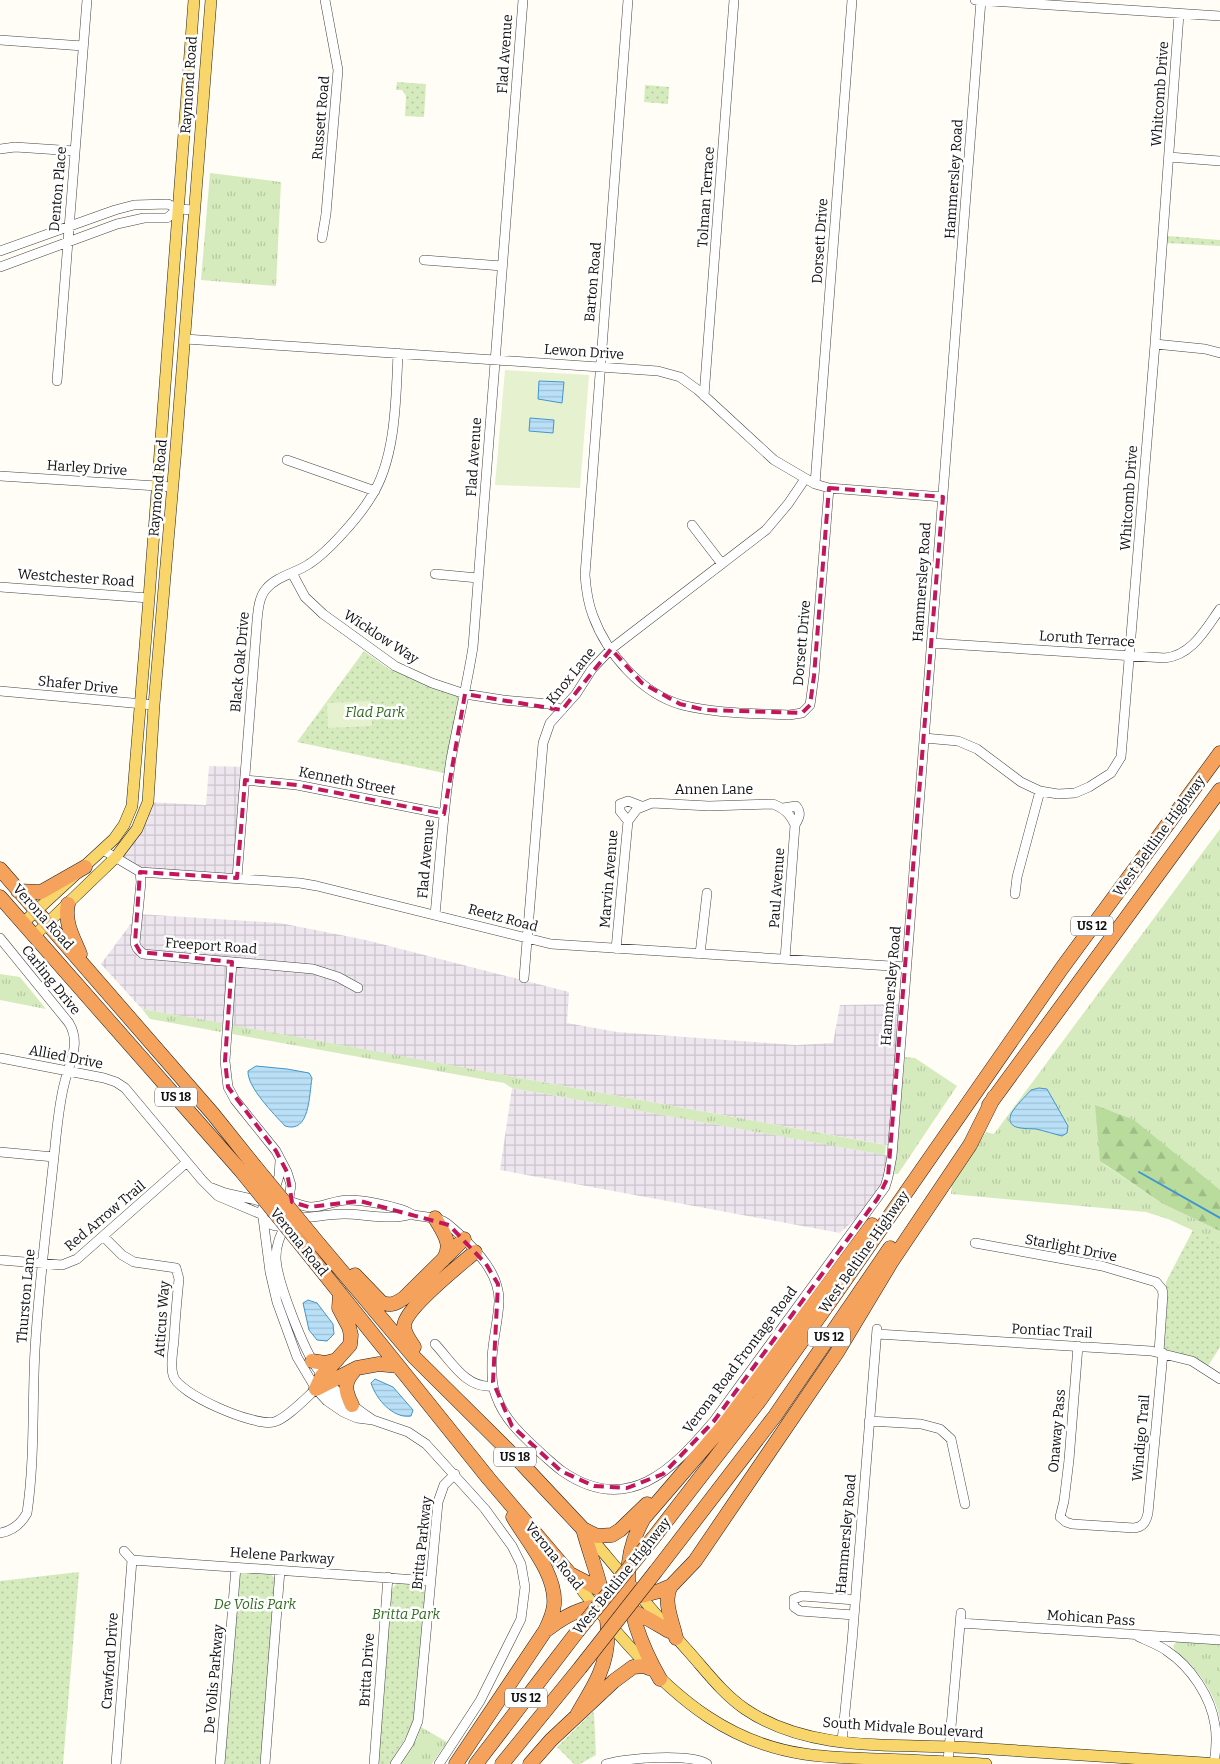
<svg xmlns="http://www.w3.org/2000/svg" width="1220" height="1764" viewBox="0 0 1220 1764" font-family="Bitter,serif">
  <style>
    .industrial { fill: url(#industrial-grid) }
    .grass { fill: url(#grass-tufts) }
    .forest { fill: url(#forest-firs) }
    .park { fill: url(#park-dots) }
    .pitch { fill: #e6f2cf }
    .water { fill: url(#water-rules); stroke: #3f96cf }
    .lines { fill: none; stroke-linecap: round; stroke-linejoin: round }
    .stream { stroke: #3f96cf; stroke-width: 2 }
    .minor-casing { stroke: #444; stroke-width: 10 }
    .major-casing { stroke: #222; stroke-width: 12 }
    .highway-casing { stroke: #222; stroke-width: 15 }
    .minor { stroke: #fff; stroke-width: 9 }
    .major { stroke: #f9d66b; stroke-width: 11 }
    .highway { stroke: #f5a25d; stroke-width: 14 }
    .highway-bridge-casing { stroke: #222; stroke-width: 15; stroke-linecap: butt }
    .highway-bridge { stroke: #f5a25d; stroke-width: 14 }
    .marked { fill: none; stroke: #c2185b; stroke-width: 4; stroke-dasharray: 10 6; stroke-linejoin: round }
    .labels { text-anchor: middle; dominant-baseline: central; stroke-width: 5; stroke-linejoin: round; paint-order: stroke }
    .shield { fill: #fff; stroke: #585858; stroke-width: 1 }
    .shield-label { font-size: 12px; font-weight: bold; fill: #111 }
    .street-label { font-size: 14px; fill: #111; stroke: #fff }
    .park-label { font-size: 14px; font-style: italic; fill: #2f6b1f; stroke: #fff }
  </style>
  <defs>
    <pattern id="industrial-grid" width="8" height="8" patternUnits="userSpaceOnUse" patternTransform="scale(1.25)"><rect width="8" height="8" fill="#eee6ef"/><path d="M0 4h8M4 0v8" fill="none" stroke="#cbc4cc"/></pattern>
    <pattern id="grass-tufts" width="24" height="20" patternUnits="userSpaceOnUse" patternTransform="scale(1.25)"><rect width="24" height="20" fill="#d5ebbd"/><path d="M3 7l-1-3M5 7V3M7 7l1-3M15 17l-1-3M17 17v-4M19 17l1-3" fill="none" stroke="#b6c8a1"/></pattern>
    <pattern id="forest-firs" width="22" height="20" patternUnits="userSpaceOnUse" patternTransform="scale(1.25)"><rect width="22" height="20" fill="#b9dc9c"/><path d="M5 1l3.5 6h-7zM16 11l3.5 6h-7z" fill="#9ebc85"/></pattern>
    <pattern id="park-dots" width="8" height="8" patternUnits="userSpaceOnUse" patternTransform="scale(1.25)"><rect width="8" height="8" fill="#d5ebbd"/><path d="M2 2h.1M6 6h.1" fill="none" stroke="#b6c8a1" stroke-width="1.8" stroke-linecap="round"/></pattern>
    <pattern id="water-rules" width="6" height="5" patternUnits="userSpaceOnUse" patternTransform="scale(1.25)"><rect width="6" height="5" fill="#b9e0f7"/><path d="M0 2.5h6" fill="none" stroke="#9ebfd3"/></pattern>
  </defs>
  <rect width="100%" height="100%" fill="#fffdf5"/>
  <!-- industrial -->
  <path class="industrial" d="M209 766 245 767 237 878 140 872 115 858 147 802 206 805Z
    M138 914 280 923 366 940 569 992 567 1023 617 1032 796 1045 833 1043 840 1005 898 1004 903 1009 892 1146 142 1009 101 964Z
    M512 1088 892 1156 878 1198 840 1233 500 1170Z"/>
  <!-- grass -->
  <path class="grass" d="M210 173 281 182 276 286 201 280Z
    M1220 829V1216L1102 1163 1163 1204 1220 1231V1243L1168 1219 1146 1212 951 1194 952 1179 986 1132 994 1134Z
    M0 974 20 977 46 1009 0 1000Z
    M142 1009 222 1023 221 1032 150 1019Z
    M232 1025 886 1145 885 1155 512 1088 504 1083 232 1034Z
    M905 1057 915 1058 957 1086 898 1174H894Z
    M1177 1641 1220 1644V1720C1217 1701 1205 1680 1192 1666 1186 1659 1175 1654 1173 1646Z
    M421 1727 447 1742 432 1764H401L416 1740Z"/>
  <!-- forest -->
  <path class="forest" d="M1095 1105 1134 1120 1220 1190V1231L1163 1204 1100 1161Z"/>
  <!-- park -->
  <path class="park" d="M397 82 426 84 424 117 405 116 406 96 402 90H396Z
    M645 85 669 87 668 104 644 102Z
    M1167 236 1220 240V246L1166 243Z
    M364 651 389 669 459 696 444 773 297 742Z
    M1193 1230 1220 1243V1347L1208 1366 1192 1357 1163 1349 1166 1282Z
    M79 1572 63 1764H0V1581Z
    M244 1572C254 1572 271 1570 276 1580L261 1764H224L238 1577 241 1573Z
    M398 1582C409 1583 421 1581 426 1592L417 1701 413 1725 390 1764H377L391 1590Z
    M593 1712 594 1713 596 1755 580 1764H574L557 1747Z"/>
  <!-- pitch -->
  <path class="pitch" d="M505 370 589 375 580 488 495 485Z
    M371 701 372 726 328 728 327 703Z"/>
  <!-- water -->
  <path class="water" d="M539 381 564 382 562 403 538 399Z
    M530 418 554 420 553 433 529 431Z
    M256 1066 287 1069 309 1073 312 1078C309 1095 310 1134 285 1126 274 1114 247 1087 248 1071Z
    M1039 1088 1047 1089 1068 1126 1067 1133 1062 1136C1054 1134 1045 1131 1036 1129 1027 1128 1005 1131 1011 1114 1015 1106 1025 1097 1031 1090Z
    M308 1300 317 1303 333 1324 334 1334 327 1341 317 1340 309 1330 303 1303Z
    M375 1379 393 1387 413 1410 411 1416C393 1419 376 1399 371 1383Z"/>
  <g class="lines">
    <!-- stream -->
    <path class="stream" d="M1139 1172 1220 1218"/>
    <!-- minor casing -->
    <g class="minor-casing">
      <path id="minor" d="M628 0 585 575C586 589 588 603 593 616 607 654 642 694 682 705 717 714 754 713 789 715L802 713 810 705 814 676 829 488
        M975 0 1220 16
        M0 40 83 46
        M0 149 15 147 75 151
        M1169 157 1220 161
        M322 238 326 214 338 70 325 0
        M0 251 115 210 134 205 168 204 178 209 194 210
        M424 260 502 266
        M0 267 117 224 144 218H167L178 209
        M185 339 658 371 680 377 698 390 774 460 815 484 829 488 943 497
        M1155 344 1205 349 1220 353
        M57 381 87 0
        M704 396 734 0
        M287 460 375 491
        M0 476 173 487
        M815 484 852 0
        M692 525 722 564
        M292 573 305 597 323 614 395 666 432 683 465 694 503 700 549 704 562 710
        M435 574 478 578
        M0 587 149 598
        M931 643 1165 658C1192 655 1205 630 1220 609
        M0 691 154 705
        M924 738 958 741 977 749 1021 782 1040 791 1058 794 1075 793 1089 787 1111 773 1121 757 1155 344 1179 14
        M245 780 297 785 444 814
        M783 808 796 806C802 813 799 818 795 825
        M628 821 620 811V804L628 801 641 806
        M103 850 140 872 300 883 317 886 551 944 906 967
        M140 872 141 882 135 943 137 948 143 954 313 969 338 977 358 988
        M237 878 257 621C258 610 259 597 266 589 277 576 296 573 309 564 328 552 359 517 371 497 396 459 396 398 398 353
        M1015 894 1017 877 1040 791
        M435 915C440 863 443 811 451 759 458 722 467 685 473 647L523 0
        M0 938 69 1023C81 1043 70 1061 65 1081 60 1099 58 1119 56 1137 49 1208 39 1279 35 1350 32 1404 35 1459 27 1513 21 1524 13 1531 0 1533
        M616 949 628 821 637 809 652 803 709 806 773 804C785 809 790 814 795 825L785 959
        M700 954 707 893
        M232 962 225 1061 228 1087 235 1100 276 1151 287 1172 291 1185 289 1198
        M524 978 543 743 550 723 576 694 592 669 611 649 766 530 788 504 805 479
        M0 1058 104 1078 116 1082 125 1088 202 1180 218 1196 263 1215
        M0 1152 54 1157
        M212 1188 225 1193 265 1202
        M274 1192 279 1176 280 1161
        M268 1198 265 1202 262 1210 270 1272 277 1302 297 1357 316 1389 327 1401 343 1412 357 1418 373 1420 408 1432 426 1444 485 1509 512 1546 521 1564 525 1587 521 1619 480 1701 439 1764
        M292 1202C298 1204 305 1207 311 1207 323 1207 335 1200 348 1200 364 1200 388 1205 403 1210 407 1211 410 1214 414 1215 424 1217 434 1217 443 1221 449 1224 453 1229 458 1233 477 1251 500 1274 499 1302 498 1321 493 1339 492 1358 492 1371 491 1384 496 1396 505 1421 523 1436 542 1454 549 1460 555 1466 562 1471 628 1517 673 1469 714 1421L885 1187 888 1177 892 1156 981 0
        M296 1218C312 1218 328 1214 344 1214 364 1214 392 1221 411 1214
        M264 1219C271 1226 279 1229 288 1223
        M286 1225C280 1236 276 1245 276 1257 276 1280 305 1353 319 1371 334 1391 352 1406 373 1420
        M104 1237 122 1255 134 1262 176 1268 179 1279C177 1299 175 1320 174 1340 173 1351 170 1364 173 1375 177 1394 255 1427 274 1422 286 1419 306 1398 316 1389
        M975 1243 1102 1266 1156 1282 1162 1289 1163 1294 1159 1352
        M0 1260 62 1265 77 1259 187 1162
        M877 1334 1151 1351 1192 1361 1220 1379
        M435 1344C452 1362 466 1389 493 1386
        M1078 1346 1069 1460 1064 1501 1060 1517 1066 1522 1072 1524 1134 1528C1143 1527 1146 1522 1148 1513L1163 1353
        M319 1390 329 1394 346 1407
        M869 1421 921 1424 940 1429 951 1439 965 1504
        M124 1551 132 1560
        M132 1560 431 1581
        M854 1615 800 1611 794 1607V1599L802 1596 855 1600
        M960 1623 1220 1640
        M1139 1637C1148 1641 1159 1645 1167 1651 1191 1667 1211 1697 1215 1725 1217 1737 1216 1751 1214 1764
        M842 1741 852 1642 877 1329
        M948 1761 961 1613
        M116 1764 132 1560
        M220 1764 236 1567
        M265 1764 280 1570
        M374 1764 388 1577
        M395 1764 409 1743 418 1721 438 1502 444 1485 455 1474
        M606 1764C627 1758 690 1753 707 1764"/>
    </g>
    <!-- major casing -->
    <g class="major-casing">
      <path id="major" d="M23 923 114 839 124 825 132 806 149 598 194 0
        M34 936 115 858 137 829 148 802 154 705 176 448 211 0
        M586 1532C620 1572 654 1613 689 1652 706 1671 723 1694 745 1709 811 1754 899 1743 975 1748 1057 1753 1138 1759 1220 1764
        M570 1574C589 1600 609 1624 630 1647 679 1701 730 1743 804 1754 829 1758 855 1758 880 1759 915 1760 950 1762 986 1764"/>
    </g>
    <!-- highway casing -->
    <g class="highway-casing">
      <path id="highway" d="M0 869 213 1114 253 1164
        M18 891 41 892 85 867
        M0 897 242 1172
        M68 904C64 922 73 937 80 954
        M989 1105 1220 790
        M435 1218C443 1232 454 1245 443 1260
        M313 1237 414 1357 523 1465 583 1529 597 1536 612 1535 620 1530 647 1504
        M302 1246 489 1479 570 1574 603 1591 619 1596H641L659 1591 671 1586 695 1561 838 1351 892 1261 970 1145 994 1097
        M355 1275 381 1302C390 1307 397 1303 404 1298L464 1239
        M414 1347C410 1341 404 1333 404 1326 405 1308 460 1265 475 1252
        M312 1361 325 1363 337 1360
        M316 1389 322 1376 350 1345 351 1335 349 1327 339 1308 340 1293
        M316 1389 357 1368 379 1364 398 1366
        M352 1405C345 1391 343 1382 355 1370
        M654 1537 760 1400 834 1296 1062 968 1220 753
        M656 1571 775 1416 890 1248
        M671 1586C662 1600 673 1623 676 1638
        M548 1629C568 1613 597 1599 624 1608 640 1613 655 1623 669 1631
        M660 1679C632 1630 613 1571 644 1518L724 1425 872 1225
        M577 1715C584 1702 593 1689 599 1675 621 1625 596 1577 583 1529
        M456 1764 545 1631C549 1623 553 1615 554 1605 557 1575 528 1542 513 1517
        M476 1764 577 1632
        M502 1764 580 1668
        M530 1764 551 1740 614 1681 633 1667 644 1666 649 1668"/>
    </g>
    <!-- minor -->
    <use href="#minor" class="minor"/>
    <!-- major -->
    <use href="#major" class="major"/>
    <!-- highway -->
    <use href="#highway" class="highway"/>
    <!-- highway-bridge casing -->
    <g class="highway-bridge-casing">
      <path id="highway-bridge" d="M253 1164 313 1237
        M242 1172 302 1246
        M577 1632 654 1537
        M580 1668 656 1571"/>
    </g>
    <!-- highway-bridge -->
    <use href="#highway-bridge" class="highway-bridge"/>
  </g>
  <!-- marked area -->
  <path class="marked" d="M829 488 943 497 888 1177 878 1198 714 1421 663 1474 627 1488 594 1486 561 1471 512 1426 493 1382 498 1284 486 1264 449 1225 360 1201 309 1207 292 1202 287 1172 276 1151 228 1087 225 1061 232 962 140 952 135 943 140 872 237 878 245 780 297 785 444 814 465 694 562 710 611 649 642 683 680 704 705 710 802 713 810 705 814 676Z"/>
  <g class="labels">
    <!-- shield labels -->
    <g class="shield">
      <rect x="1071" y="916.5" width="42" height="19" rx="4"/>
      <rect x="155" y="1087.5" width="42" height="19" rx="4"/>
      <rect x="808" y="1327.5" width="42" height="19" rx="4"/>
      <rect x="494" y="1447.5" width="42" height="19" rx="4"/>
      <rect x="505" y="1688.5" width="42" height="19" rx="4"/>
    </g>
    <g class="shield-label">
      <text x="1092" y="926">US 12</text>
      <text x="176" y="1097">US 18</text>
      <text x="829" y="1337">US 12</text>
      <text x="515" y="1457">US 18</text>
      <text x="526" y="1698">US 12</text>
    </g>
    <!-- street labels -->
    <g class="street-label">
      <text transform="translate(505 54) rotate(-86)">Flad Avenue</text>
      <text transform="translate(189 85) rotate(-86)">Raymond Road</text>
      <text transform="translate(1160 94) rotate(-86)">Whitcomb Drive</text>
      <text transform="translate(321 118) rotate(-85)">Russett Road</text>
      <text transform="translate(954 179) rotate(-86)">Hammersley Road</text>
      <text transform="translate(58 189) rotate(-85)">Denton Place</text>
      <text transform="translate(706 197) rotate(-86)">Tolman Terrace</text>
      <text transform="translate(820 241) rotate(-86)">Dorsett Drive</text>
      <text transform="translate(593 282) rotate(-85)">Barton Road</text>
      <text transform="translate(584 352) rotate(4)">Lewon Drive</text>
      <text transform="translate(474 457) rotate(-86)">Flad Avenue</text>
      <text transform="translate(87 468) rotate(4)">Harley Drive</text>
      <text transform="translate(158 488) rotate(-85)">Raymond Road</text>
      <text transform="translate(1129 498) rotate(-86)">Whitcomb Drive</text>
      <text transform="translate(76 578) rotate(4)">Westchester Road</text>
      <text transform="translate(922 582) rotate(-86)">Hammersley Road</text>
      <text transform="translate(381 637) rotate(33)">Wicklow Way</text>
      <text transform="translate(1087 639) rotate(4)">Loruth Terrace</text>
      <text transform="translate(802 643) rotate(-85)">Dorsett Drive</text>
      <text transform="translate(240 662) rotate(-85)">Black Oak Drive</text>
      <text transform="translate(571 676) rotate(-51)">Knox Lane</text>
      <text transform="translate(78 685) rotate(6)">Shafer Drive</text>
      <text transform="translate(347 781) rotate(11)">Kenneth Street</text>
      <text x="714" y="789">Annen Lane</text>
      <text transform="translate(1159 836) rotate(-54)">West Beltline Highway</text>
      <text transform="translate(426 859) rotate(-85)">Flad Avenue</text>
      <text transform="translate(609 879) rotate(-85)">Marvin Avenue</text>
      <text transform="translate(777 888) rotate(-86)">Paul Avenue</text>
      <text transform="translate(43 917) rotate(48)">Verona Road</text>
      <text transform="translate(503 918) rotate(15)">Reetz Road</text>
      <text transform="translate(211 946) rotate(4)">Freeport Road</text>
      <text transform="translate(51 980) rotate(51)">Carling Drive</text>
      <text transform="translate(891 986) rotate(-85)">Hammersley Road</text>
      <text transform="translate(66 1057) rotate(11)">Allied Drive</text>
      <text transform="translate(105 1216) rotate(-40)">Red Arrow Trail</text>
      <text transform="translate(299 1242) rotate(51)">Verona Road</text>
      <text transform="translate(1071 1248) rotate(11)">Starlight Drive</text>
      <text transform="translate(864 1252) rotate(-55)">West Beltline Highway</text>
      <text transform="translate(26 1296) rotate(-85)">Thurston Lane</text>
      <text transform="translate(162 1319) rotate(-86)">Atticus Way</text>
      <text transform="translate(1052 1331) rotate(3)">Pontiac Trail</text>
      <text transform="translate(740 1360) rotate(-53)">Verona Road Frontage Road</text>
      <text transform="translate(1057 1431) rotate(-85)">Onaway Pass</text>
      <text transform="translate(1141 1438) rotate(-85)">Windigo Trail</text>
      <text transform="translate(846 1534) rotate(-85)">Hammersley Road</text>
      <text transform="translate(422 1543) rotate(-84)">Britta Parkway</text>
      <text transform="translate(282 1556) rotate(4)">Helene Parkway</text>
      <text transform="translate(554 1556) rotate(51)">Verona Road</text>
      <text transform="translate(622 1576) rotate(-51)">West Beltline Highway</text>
      <text transform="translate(1091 1618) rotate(4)">Mohican Pass</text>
      <text transform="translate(110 1661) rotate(-86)">Crawford Drive</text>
      <text transform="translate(367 1670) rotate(-86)">Britta Drive</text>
      <text transform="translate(214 1679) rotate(-85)">De Volis Parkway</text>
      <text transform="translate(903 1728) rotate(4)">South Midvale Boulevard</text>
    </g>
    <!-- park labels -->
    <g class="park-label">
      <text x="375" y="712">Flad Park</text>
      <text x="255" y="1604">De Volis Park</text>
      <text x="406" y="1614">Britta Park</text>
    </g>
  </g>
</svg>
